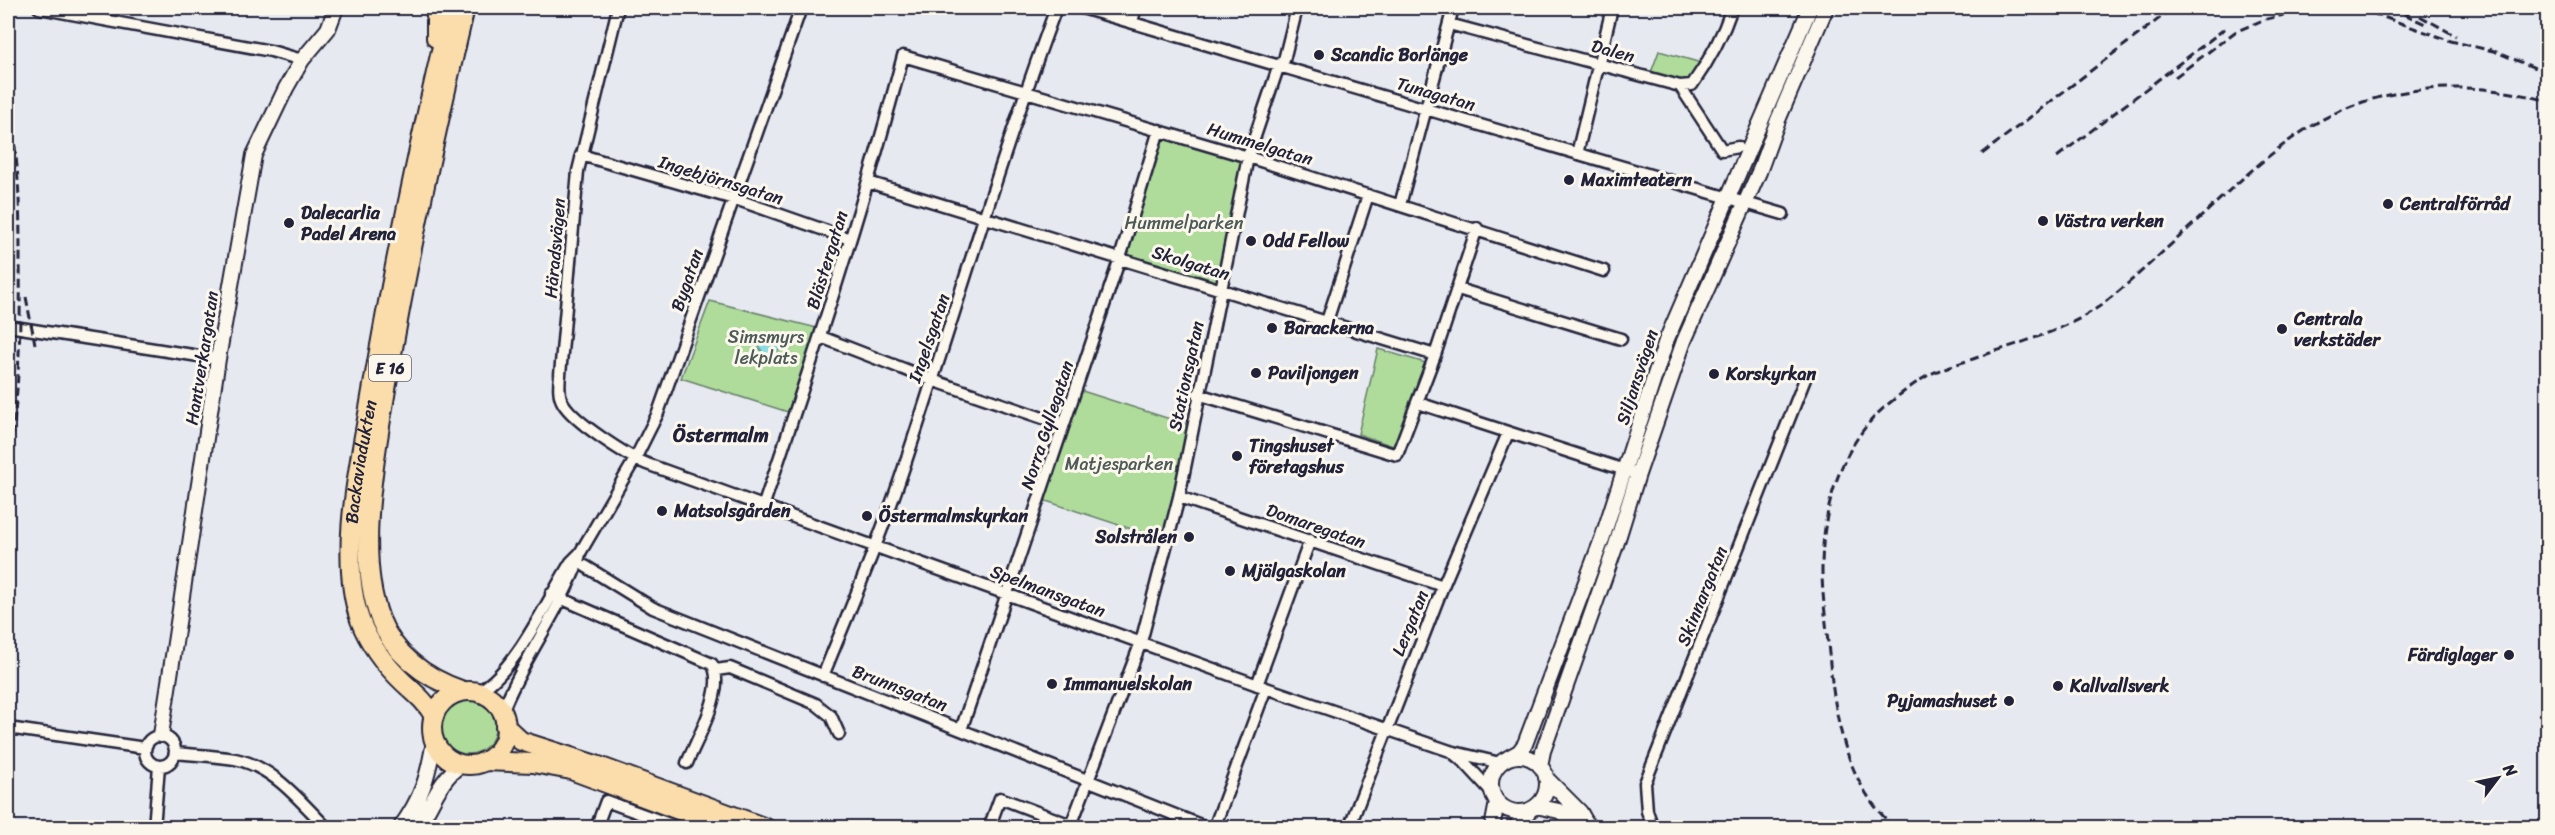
<svg xmlns="http://www.w3.org/2000/svg" width="2555" height="835" viewBox="0 0 2555 835" font-family="Sriracha,sans-serif">
  <style>
    .green { fill: #afdc9b; stroke: #687f6b; stroke-width: 1.5 }
    .water { fill: #8cdee2; stroke: #62939f; stroke-width: 1.5 }
    .lines { fill: none; stroke-linecap: round; stroke-linejoin: round }
    .street-casing { stroke: #22223b; stroke-width: 15 }
    .secondary-casing { stroke: #22223b; stroke-width: 18 }
    .highway-casing { stroke: #22223b; stroke-width: 22 }
    .street { stroke: #fbf7ec; stroke-width: 10 }
    .secondary { stroke: #fbf7ec; stroke-width: 14 }
    .highway { stroke: #fbddab; stroke-width: 18 }
    .rail { stroke: #22223b; stroke-width: 3; stroke-dasharray: 9 4.5; stroke-linecap: butt }
    .poi-dot { fill: #22223b; stroke: #fbf7ec; stroke-width: 2 }
    .labels { text-anchor: middle; dominant-baseline: central; stroke-width: 6; stroke-linejoin: round; paint-order: stroke }
    .shield { fill: #fbf7ec; stroke: #636270; stroke-width: 1.5 }
    .shield-label { font-size: 16px; font-weight: bold; fill: #22223b }
    .street-label { font-size: 18px; fill: #22223b; stroke: #fbf7ec }
    .poi-label { font-size: 18px; font-weight: bold; fill: #22223b; stroke: #fbf7ec; text-anchor: start }
    .park-label { font-size: 18px; fill: #4c5a58; stroke: #fbf7ec }
    .neighbourhood-label { font-size: 20px; font-weight: bold; fill: #22223b; stroke: #fbf7ec }
  </style>
  <rect width="100%" height="100%" fill="#e6eaf0"/>
  <filter id="ink" filterUnits="userSpaceOnUse"><feTurbulence type="fractalNoise" baseFrequency=".0167" numOctaves="2"/><feDisplacementMap in="SourceGraphic" scale="12" xChannelSelector="R" yChannelSelector="G"/><feConvolveMatrix kernelMatrix="1 2 1 2 8 2 1 2 1" color-interpolation-filters="sRGB"/></filter>
  <g filter="url(#ink)">
    <!-- green -->
    <path class="green" d="M1659 51 1705 64 1692 85 1649 78Z
      M1159 130 1248 157 1221 289 1120 258Z
      M710 301 817 328 788 412 681 378Z
      M1378 349 1429 364 1399 448 1358 434Z
      M1076 389 1192 426 1168 541 1040 499Z
      M441 727a27 27 0 1 1 54 0a27 27 0 1 1-54 0Z"/>
    <!-- water -->
    <path class="water" d="M759 344a11 11 0 1 1 22 0a11 11 0 1 1-22 0Z"/>
    <g class="lines">
      <!-- street casing -->
      <g class="street-casing">
        <path id="street" d="M39 8 271 51 302 60
          M618 8 578 171 560 375C559 384 558 395 563 403 574 422 627 456 647 464L1266 688 1450 751 1500 763
          M1082 8 1783 214
          M1132 21 1136 8
          M1449 24 1680 86 1722 150 1738 147
          M1680 86 1692 85C1709 61 1723 35 1732 8
          M1577 154 1612 8
          M581 155 741 201 850 239
          M868 182 1435 355
          M1400 205 1453 8
          M1458 289 1621 339
          M1327 321 1368 195
          M8 326 218 359
          M821 337 932 380 1063 425
          M1198 394 1397 455 1435 355 1477 228
          M1418 403 1631 472
          M1179 497 1443 586
          M764 504C814 356 863 208 903 56L1248 157 1604 271
          M585 566 653 608 1208 828
          M551 594 712 664C727 687 697 739 687 763
          M716 670 730 668 816 704 831 716 839 734
          M823 676C850 609 879 542 902 473 954 318 999 161 1056 8
          M1257 685 1310 540
          M478 692C516 671 547 600 571 562L580 553 635 459 658 413 801 8
          M502 712C518 671 543 635 562 597 569 582 577 569 580 554
          M8 728 145 748
          M961 730 1120 258 1159 130
          M145 751a15 15 0 1 1 30 0a15 15 0 1 1-30 0Z
          M175 753C195 755 216 756 235 759 274 767 300 801 327 828
          M1454 754 1466 764 1492 792
          M154 828 159 766
          M596 828 606 801 680 828
          M989 828 1000 798 1071 825
          M1070 828 1141 642 1179 497 1248 157 1279 65 1284 60 1297 8
          M1214 828 1266 688
          M1349 828 1443 586 1508 433
          M1653 828 1647 811 1645 783 1805 379"/>
      </g>
      <!-- secondary casing -->
      <g class="secondary-casing">
        <path id="secondary" d="M161 735 218 359 254 155 286 88 302 60 328 29 336 8
          M1491 784a28 28 0 1 1 56 0a28 28 0 1 1-56 0Z
          M1508 758 1519 752 1525 744 1602 539 1666 341 1810 8
          M1540 766 1543 751 1616 545 1638 474 1684 341 1759 172 1778 120 1826 8
          M1546 778 1580 812 1589 828
          M1536 806 1559 811 1585 828
          M400 828C422 798 428 777 434 741
          M417 828C432 806 439 779 462 764
          M1492 828 1497 802
          M1515 828 1530 810"/>
      </g>
      <!-- highway casing -->
      <g class="highway-casing">
        <g id="highway">
          <path d="M436 8V38"/>
          <path d="M463 691C426 678 395 657 380 619 354 551 377 448 388 377 409 253 436 130 465 8"/>
          <circle cx="469" cy="728" r="37"/>
          <path id="s1" d="M434 716C426 702 416 694 404 683 385 665 369 644 360 620 337 554 361 458 372 391 394 262 421 135 451 8"/>
          <path d="M505 726 521 741 596 765 766 828"/>
          <path d="M484 761 533 763 571 770 727 828"/>
        </g>
      </g>
      <!-- street -->
      <use href="#street" class="street"/>
      <!-- secondary -->
      <use href="#secondary" class="secondary"/>
      <!-- highway -->
      <use href="#highway" class="highway"/>
      <!-- rail -->
      <path class="rail" d="M2392 8 2425 24
        M2091 9 2093 8
        M2420 16 2456 36
        M2489 49 2545 72
        M2175 77 2235 32 2263 20 2304 10 2342 9 2372 13 2451 41 2497 52
        M8 105C19 155 20 209 20 260 21 330 19 399 8 469
        M1982 154 2173 8
        M2057 157 2227 27
        M26 297 35 344
        M1895 828C1842 780 1834 709 1828 643 1826 619 1822 594 1822 570 1822 508 1841 440 1892 401 1903 392 1915 383 1927 376 1941 368 1958 364 1973 359 2014 344 2060 333 2097 308 2125 288 2150 263 2176 240 2219 201 2261 157 2311 126 2382 83 2469 79 2548 101"/>
    </g>
  </g>
  <!-- markers -->
  <g class="poi-dot">
    <circle cx="1319" cy="55" r="6"/>
    <circle cx="1569" cy="180" r="6"/>
    <circle cx="2388" cy="204" r="6"/>
    <circle cx="2043" cy="221" r="6"/>
    <circle cx="289" cy="223" r="6"/>
    <circle cx="1251" cy="241" r="6"/>
    <circle cx="1272" cy="328" r="6"/>
    <circle cx="2282" cy="329" r="6"/>
    <circle cx="1256" cy="373" r="6"/>
    <circle cx="1714" cy="374" r="6"/>
    <circle cx="1237" cy="456" r="6"/>
    <circle cx="662" cy="511" r="6"/>
    <circle cx="867" cy="516" r="6"/>
    <circle cx="1189" cy="537" r="6"/>
    <circle cx="1230" cy="571" r="6"/>
    <circle cx="2509" cy="655" r="6"/>
    <circle cx="1052" cy="684" r="6"/>
    <circle cx="2058" cy="686" r="6"/>
    <circle cx="2009" cy="701" r="6"/>
  </g>
  <g class="labels">
    <!-- shield labels -->
    <rect class="shield" x="369" y="355" width="42" height="26" rx="4.5"/>
    <g class="shield-label">
      <text x="390" y="368">E 16</text>
    </g>
    <!-- street labels -->
    <g class="street-label">
      <text transform="translate(1613 51) rotate(15)">Dalen</text>
      <text transform="translate(1436 94) rotate(16)">Tunagatan</text>
      <text transform="translate(1260 144) rotate(17)">Hummelgatan</text>
      <text transform="translate(721 180) rotate(17)">Ingebjörnsgatan</text>
      <text transform="translate(555 248) rotate(-85)">Häradsvägen</text>
      <text transform="translate(827 260) rotate(-73)">Blästergatan</text>
      <text transform="translate(1191 263) rotate(17)">Skolgatan</text>
      <text transform="translate(687 280) rotate(-71)">Bygatan</text>
      <text transform="translate(929 338) rotate(-71)">Ingelsgatan</text>
      <text transform="translate(202 358) rotate(-81)">Hantverkargatan</text>
      <text transform="translate(1186 376) rotate(-78)">Stationsgatan</text>
      <text transform="translate(1637 377) rotate(-72)">Siljansvägen</text>
      <text transform="translate(1047 425) rotate(-72)">Norra Gyllegatan</text>
      <text stroke="none"><textPath href="#s1" startOffset="282">Backaviadukten</textPath></text>
      <text transform="translate(1316 526) rotate(19)">Domaregatan</text>
      <text transform="translate(1048 591) rotate(20)">Spelmansgatan</text>
      <text transform="translate(1702 596) rotate(-68)">Skinnargatan</text>
      <text transform="translate(1410 623) rotate(-68)">Lergatan</text>
      <text transform="translate(900 688) rotate(21)">Brunnsgatan</text>
    </g>
    <!-- poi labels -->
    <g class="poi-label">
      <text x="1331" y="55">Scandic Borlänge</text>
      <text x="1581" y="180">Maximteatern</text>
      <text x="2400" y="204">Centralförråd</text>
      <text x="301" y="213">Dalecarlia<tspan x="301" dy="21">Padel Arena</tspan></text>
      <text x="2055" y="221">Västra verken</text>
      <text x="1263" y="241">Odd Fellow</text>
      <text x="2294" y="319">Centrala<tspan x="2294" dy="21">verkstäder</tspan></text>
      <text x="1284" y="328">Barackerna</text>
      <text x="1268" y="373">Paviljongen</text>
      <text x="1726" y="374">Korskyrkan</text>
      <text x="1249" y="446">Tingshuset<tspan x="1249" dy="21">företagshus</tspan></text>
      <text x="674" y="511">Matsolsgården</text>
      <text x="879" y="516">Östermalmskyrkan</text>
      <text x="1177" y="537" text-anchor="end">Solstrålen</text>
      <text x="1242" y="571">Mjälgaskolan</text>
      <text x="2497" y="655" text-anchor="end">Färdiglager</text>
      <text x="1064" y="684">Immanuelskolan</text>
      <text x="2070" y="686">Kallvallsverk</text>
      <text x="1997" y="701" text-anchor="end">Pyjamashuset</text>
    </g>
    <!-- park labels -->
    <g class="park-label">
      <text x="1184" y="223">Hummelparken</text>
      <text x="766" y="337">Simsmyrs<tspan x="766" dy="21">lekplats</tspan></text>
      <text x="1119" y="464">Matjesparken</text>
    </g>
    <!-- neighbourhood labels -->
    <g class="neighbourhood-label">
      <text x="721" y="435">Östermalm</text>
    </g>
  </g>
  <!-- margin -->
  <rect width="2555" height="835" fill="none" stroke="#fbf7ec" stroke-width="30"/>
  <rect x="15" y="15" width="2525" height="805" fill="none" stroke="#22223b" stroke-width="2" filter="url(#ink)"/>
  <!-- north arrow -->
  <g transform="translate(2498 778) rotate(58)" stroke="#fbf7ec" stroke-width="4.5" paint-order="stroke">
  <path d="M0-4.5L10 22L0 15L-10 22Z" fill="#22223b"/>
  <text y="-9" font-size="16" font-weight="bold" text-anchor="middle" fill="#22223b">N</text>
  </g>
</svg>
